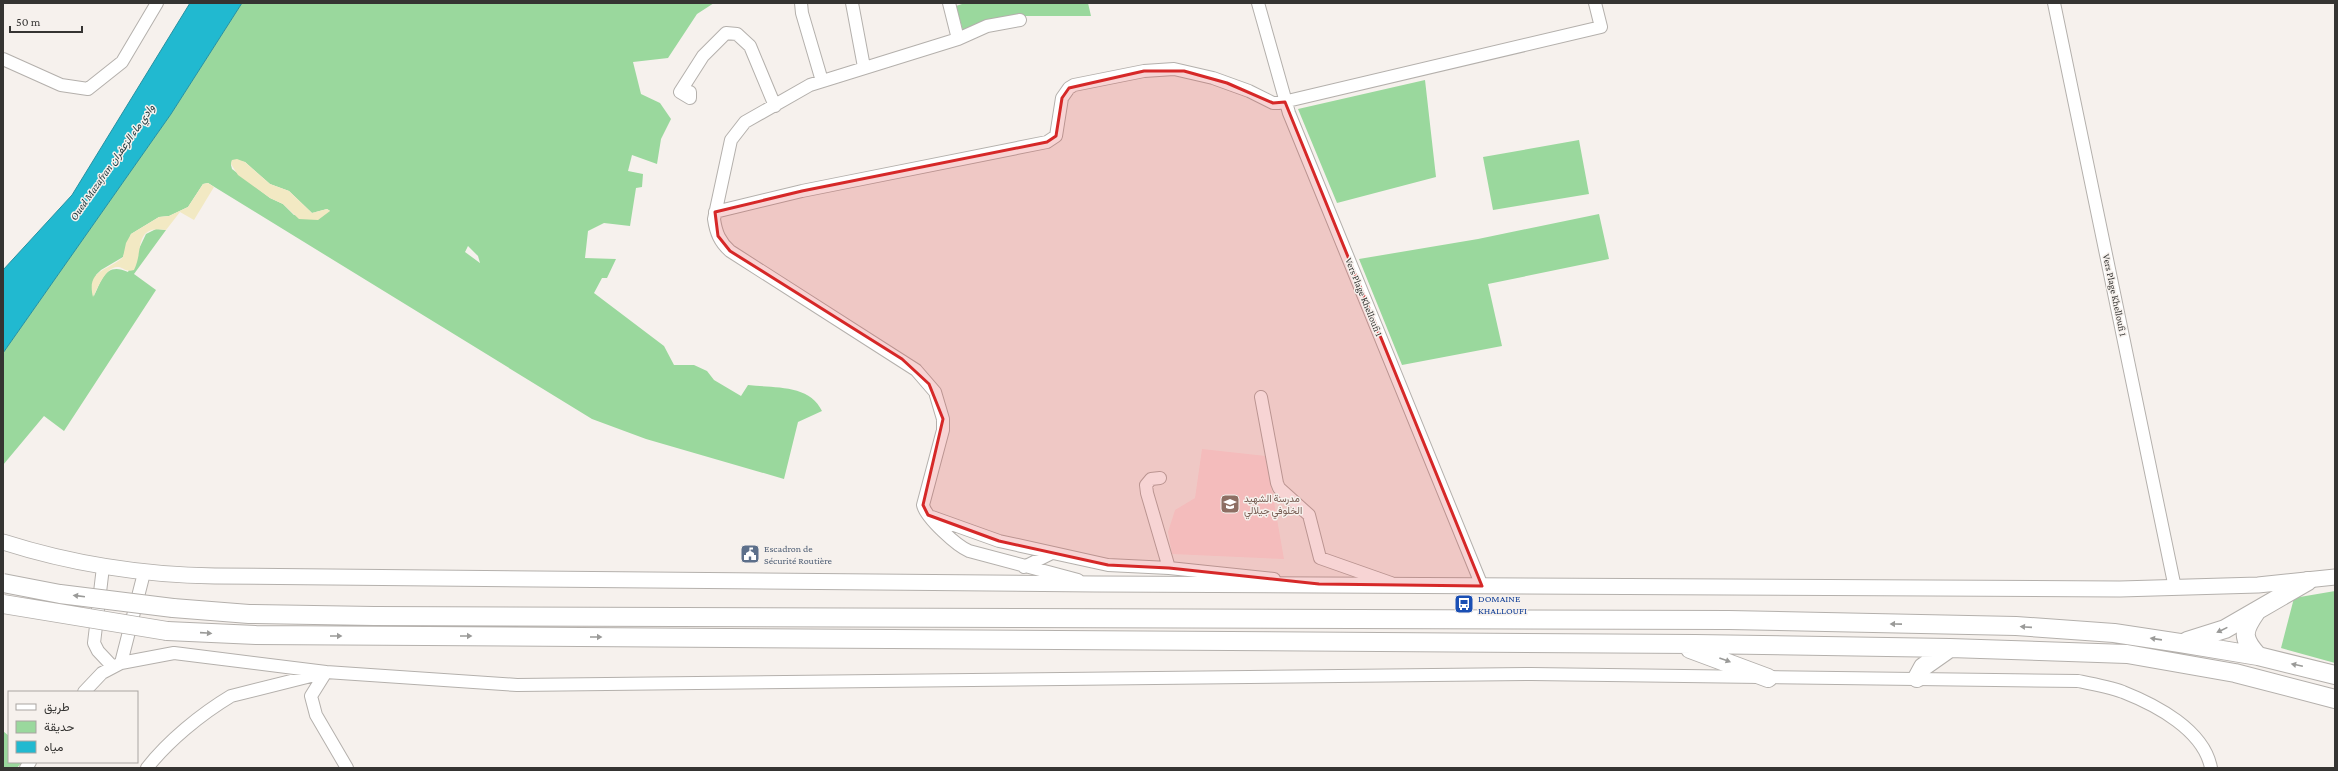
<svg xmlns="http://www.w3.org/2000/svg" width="2338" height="771" viewBox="0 0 2338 771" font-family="'Crimson Pro',Vazirmatn,serif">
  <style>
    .education { fill: #fce1e1 }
    .green { fill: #9ad89d; fill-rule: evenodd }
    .sand { fill: #f2e9c3 }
    .water { fill: #21b9d0; stroke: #2791a1 }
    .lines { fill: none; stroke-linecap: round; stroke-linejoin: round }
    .minor-casing { stroke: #b4b0ac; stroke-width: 14 }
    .major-casing { stroke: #b4b0ac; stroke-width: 17 }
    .highway-casing { stroke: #b4b0ac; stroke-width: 20 }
    .minor { stroke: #fff; stroke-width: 12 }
    .major { stroke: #fff; stroke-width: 15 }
    .highway { stroke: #fff; stroke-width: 18 }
    .highway-bridge-casing { stroke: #b4b0ac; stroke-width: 20; stroke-linecap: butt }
    .highway-bridge { stroke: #fff; stroke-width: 18 }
    .oneway { fill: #9a9a98 }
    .marked { fill: #d62828; fill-opacity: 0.2; stroke: #d62828; stroke-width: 3; stroke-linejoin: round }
    .labels { text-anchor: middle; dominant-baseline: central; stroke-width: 3; stroke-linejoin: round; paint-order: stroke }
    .street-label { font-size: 10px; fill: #353432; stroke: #f6f1ed }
    .education-label { font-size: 10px; fill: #785e54; stroke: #f6f1ed; text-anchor: start }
    .service-label { font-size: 10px; fill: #4e5e75; stroke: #f6f1ed; text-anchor: start }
    .transit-label { font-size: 10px; fill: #164399; stroke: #f6f1ed; text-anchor: start }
    .water-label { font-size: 11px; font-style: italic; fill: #233a3f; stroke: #f6f1ed }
  </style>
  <rect width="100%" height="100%" fill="#f6f1ed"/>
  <!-- education -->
  <path class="education" d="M1202 449 1266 456 1284 559 1172 554 1168 532 1175 510 1195 498Z"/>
  <!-- green -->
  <path class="green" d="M242 3H714L697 14 668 58 633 62 641 94 660 103 671 119 661 139 657 164 632 155 628 171 643 174 642 187 636 188 630 226 604 223 588 231 585 258 616 259 607 278H602L594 293 664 346 674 365H694L707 371 714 380 741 396 748 385C773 388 810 384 822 411L798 422 784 479 646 439 592 419 208 183 203 184 188 207 169 216 159 217 131 234 123 257 101 270 96 275 94 296C102 279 106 262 128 272L146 234 156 229 166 230 134 274 156 290 64 431 44 416 3 465V353L171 114ZM232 160 245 162 270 184 289 191 312 213 327 209 330 211 294 215 283 204 270 198 232 169 231 165ZM468 246 478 256 480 263 465 252Z
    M965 3H1088L1091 16H1024L963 31 956 6Z
    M1425 80 1436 177 1337 203 1298 109Z
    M1579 140 1589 194 1493 210 1483 157Z
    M1599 214 1609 259 1488 284 1502 346 1402 365 1359 259 1478 239Z
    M2335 591V663L2281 648 2294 598Z
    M3 731 9 736V762H22L17 768H3Z"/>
  <!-- sand -->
  <path class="sand" d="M237 159 245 162 270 184 289 191 312 213 327 209 330 211 318 220 299 219 283 204 270 198 238 175 231 164 232 160Z
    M208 183 214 187 194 220 180 212 166 230C133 225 144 251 134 270 127 272 125 269 119 267 106 265 98 288 93 297 86 269 109 271 123 257L126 243 131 234 159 217 169 216 188 207 203 184Z"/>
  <!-- water -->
  <path class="water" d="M190 3H242L171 114 3 353V270L72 195Z"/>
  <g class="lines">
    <!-- minor casing -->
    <g class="minor-casing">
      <path id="minor" d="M801 3 802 13 822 81
        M852 3 864 67
        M949 3 958 39 987 26 1020 20
        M1258 3 1289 113 1482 586
        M2054 3 2175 588
        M958 39 810 85 745 122 731 140 714 219C716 233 720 242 730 251L916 370 935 392 943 419V430L923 505C926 518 957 546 969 551L1078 580
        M3 59 61 85 88 89 122 62 157 3
        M690 92V98L680 92 703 56 726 33 737 34 750 46 775 106
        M715 212 802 191 1047 142 1056 136 1062 98 1069 88 1074 85 1144 71 1174 69 1213 78 1249 91 1273 103H1279L1601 27 1595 3
        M1261 397 1277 483 1279 488 1309 515 1320 558 1391 583
        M1160 478 1151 479 1146 485 1147 493 1169 568
        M932 517 999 541 1108 565 1169 568 1274 579
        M103 567 94 643 98 651 113 667
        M1024 567 1052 553
        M121 663 144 573
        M84 692 102 673 121 663 174 653 326 672
        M26 768 30 762
        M147 768C168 741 201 714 231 696L319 674
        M347 768 316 715 311 696 326 672 517 685 1531 674 2078 681C2093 684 2109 687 2123 692 2156 705 2204 730 2211 768"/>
    </g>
    <!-- major casing -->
    <g class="major-casing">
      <path id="major" d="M3 542C72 564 142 575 215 576L1096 584 2120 589 2258 585 2335 577"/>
    </g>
    <!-- highway casing -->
    <g class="highway-casing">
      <path id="highway" d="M173 608 249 614 374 616 1729 620 2016 626 2114 633 2180 643 2258 656 2335 675
        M2256 612C2242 632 2242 638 2258 656
        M167 631 256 635 1695 644 1950 648 2127 654 2235 673 2335 699
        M2187 641 2225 629 2308 581
        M1690 649 1768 678
        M1917 678 1923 667 1950 648"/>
    </g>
    <!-- minor -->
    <use href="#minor" class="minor"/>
    <!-- major -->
    <use href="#major" class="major"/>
    <!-- highway -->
    <use href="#highway" class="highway"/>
    <!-- highway-bridge casing -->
    <g class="highway-bridge-casing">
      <path id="highway-bridge" d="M3 583 60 594 173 608
        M3 604 167 631"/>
    </g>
    <!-- highway-bridge -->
    <use href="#highway-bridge" class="highway-bridge"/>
  </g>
  <!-- one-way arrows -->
  <defs><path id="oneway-solid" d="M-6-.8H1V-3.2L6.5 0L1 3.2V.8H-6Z"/></defs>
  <g class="oneway">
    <use href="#oneway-solid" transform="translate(79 596) rotate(-173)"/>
    <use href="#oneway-solid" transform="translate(1896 624) rotate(-179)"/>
    <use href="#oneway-solid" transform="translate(2026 627) rotate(-176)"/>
    <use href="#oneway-solid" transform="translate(2222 630) rotate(154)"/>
    <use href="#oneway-solid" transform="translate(206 633) rotate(4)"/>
    <use href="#oneway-solid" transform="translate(336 636)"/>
    <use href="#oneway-solid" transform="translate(466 636)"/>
    <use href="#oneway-solid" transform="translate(596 637)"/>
    <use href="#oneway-solid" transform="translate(2156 639) rotate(-172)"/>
    <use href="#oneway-solid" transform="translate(1725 660) rotate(20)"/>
    <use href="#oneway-solid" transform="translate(2297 665) rotate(-168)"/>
  </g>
  <!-- marked area -->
  <path class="marked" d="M1144 71H1184L1227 83 1273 103 1285 102 1482 586 1319 584 1169 568 1108 565 999 541 928 515 923 505 943 419 929 384 902 359 730 251 718 236 715 212 802 191 1047 142 1056 136 1062 98 1069 88Z"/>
  <!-- icons -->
  <defs>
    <g id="school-square" transform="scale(1)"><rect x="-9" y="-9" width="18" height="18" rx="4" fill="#8d6e63" stroke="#f6f1ed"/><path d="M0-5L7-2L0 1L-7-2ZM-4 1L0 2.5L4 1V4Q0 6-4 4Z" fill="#fff"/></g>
    <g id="civic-square" transform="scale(1)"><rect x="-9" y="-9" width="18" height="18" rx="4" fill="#5c6f8a" stroke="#f6f1ed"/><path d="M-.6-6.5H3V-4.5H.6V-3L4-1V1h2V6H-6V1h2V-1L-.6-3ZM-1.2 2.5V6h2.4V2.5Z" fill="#fff"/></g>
    <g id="bus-square" transform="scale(1)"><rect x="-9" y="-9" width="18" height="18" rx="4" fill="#1a4fb4" stroke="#f6f1ed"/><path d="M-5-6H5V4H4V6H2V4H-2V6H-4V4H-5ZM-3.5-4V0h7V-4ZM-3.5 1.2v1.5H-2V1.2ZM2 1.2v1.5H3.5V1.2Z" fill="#fff"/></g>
  </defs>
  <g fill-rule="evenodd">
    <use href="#school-square" x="1230" y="504"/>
    <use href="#civic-square" x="750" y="554"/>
    <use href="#bus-square" x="1464" y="604"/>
  </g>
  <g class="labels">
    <!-- street labels -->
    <g class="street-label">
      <text transform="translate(2115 295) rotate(78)">Vers Plage Khelloufi 1</text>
      <text transform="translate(1364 297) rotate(68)">Vers Plage Khelloufi 1</text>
    </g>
    <!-- education labels -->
    <g class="education-label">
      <text x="1244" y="498">مدرسة الشهيد<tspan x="1244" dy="12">الخلوفي جيلالي</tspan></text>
    </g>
    <!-- service labels -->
    <g class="service-label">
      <text x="764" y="548">Escadron de<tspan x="764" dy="12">Sécurité Routière</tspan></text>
    </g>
    <!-- transit labels -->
    <g class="transit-label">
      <text x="1478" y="598">DOMAINE<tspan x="1478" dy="12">KHALLOUFI</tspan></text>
    </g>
    <!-- water labels -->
    <g class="water-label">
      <text transform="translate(112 162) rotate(-55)">Oued Mazafran وادي ماء الزعفران</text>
    </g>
  </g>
  <!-- border -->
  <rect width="2338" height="771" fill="none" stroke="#353432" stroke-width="8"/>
  <!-- legend -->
  <rect x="8" y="691" width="130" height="72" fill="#f6f1ed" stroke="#a9a5a2"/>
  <rect x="16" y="704" width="20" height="6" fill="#ffffff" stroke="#a9a5a2"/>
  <text x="44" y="711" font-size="12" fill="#353432">طريق</text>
  <rect x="16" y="721" width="20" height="12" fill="#9ad89d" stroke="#a9a5a2"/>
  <text x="44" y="731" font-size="12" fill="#353432">حديقة</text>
  <rect x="16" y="741" width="20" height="12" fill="#21b9d0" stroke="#a9a5a2"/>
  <text x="44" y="751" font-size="12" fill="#353432">مياه</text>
  <!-- scale -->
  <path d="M10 26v6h72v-6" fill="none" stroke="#353432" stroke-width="2"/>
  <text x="16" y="26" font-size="12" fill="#353432" stroke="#f6f1ed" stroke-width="3" paint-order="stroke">50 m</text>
</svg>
